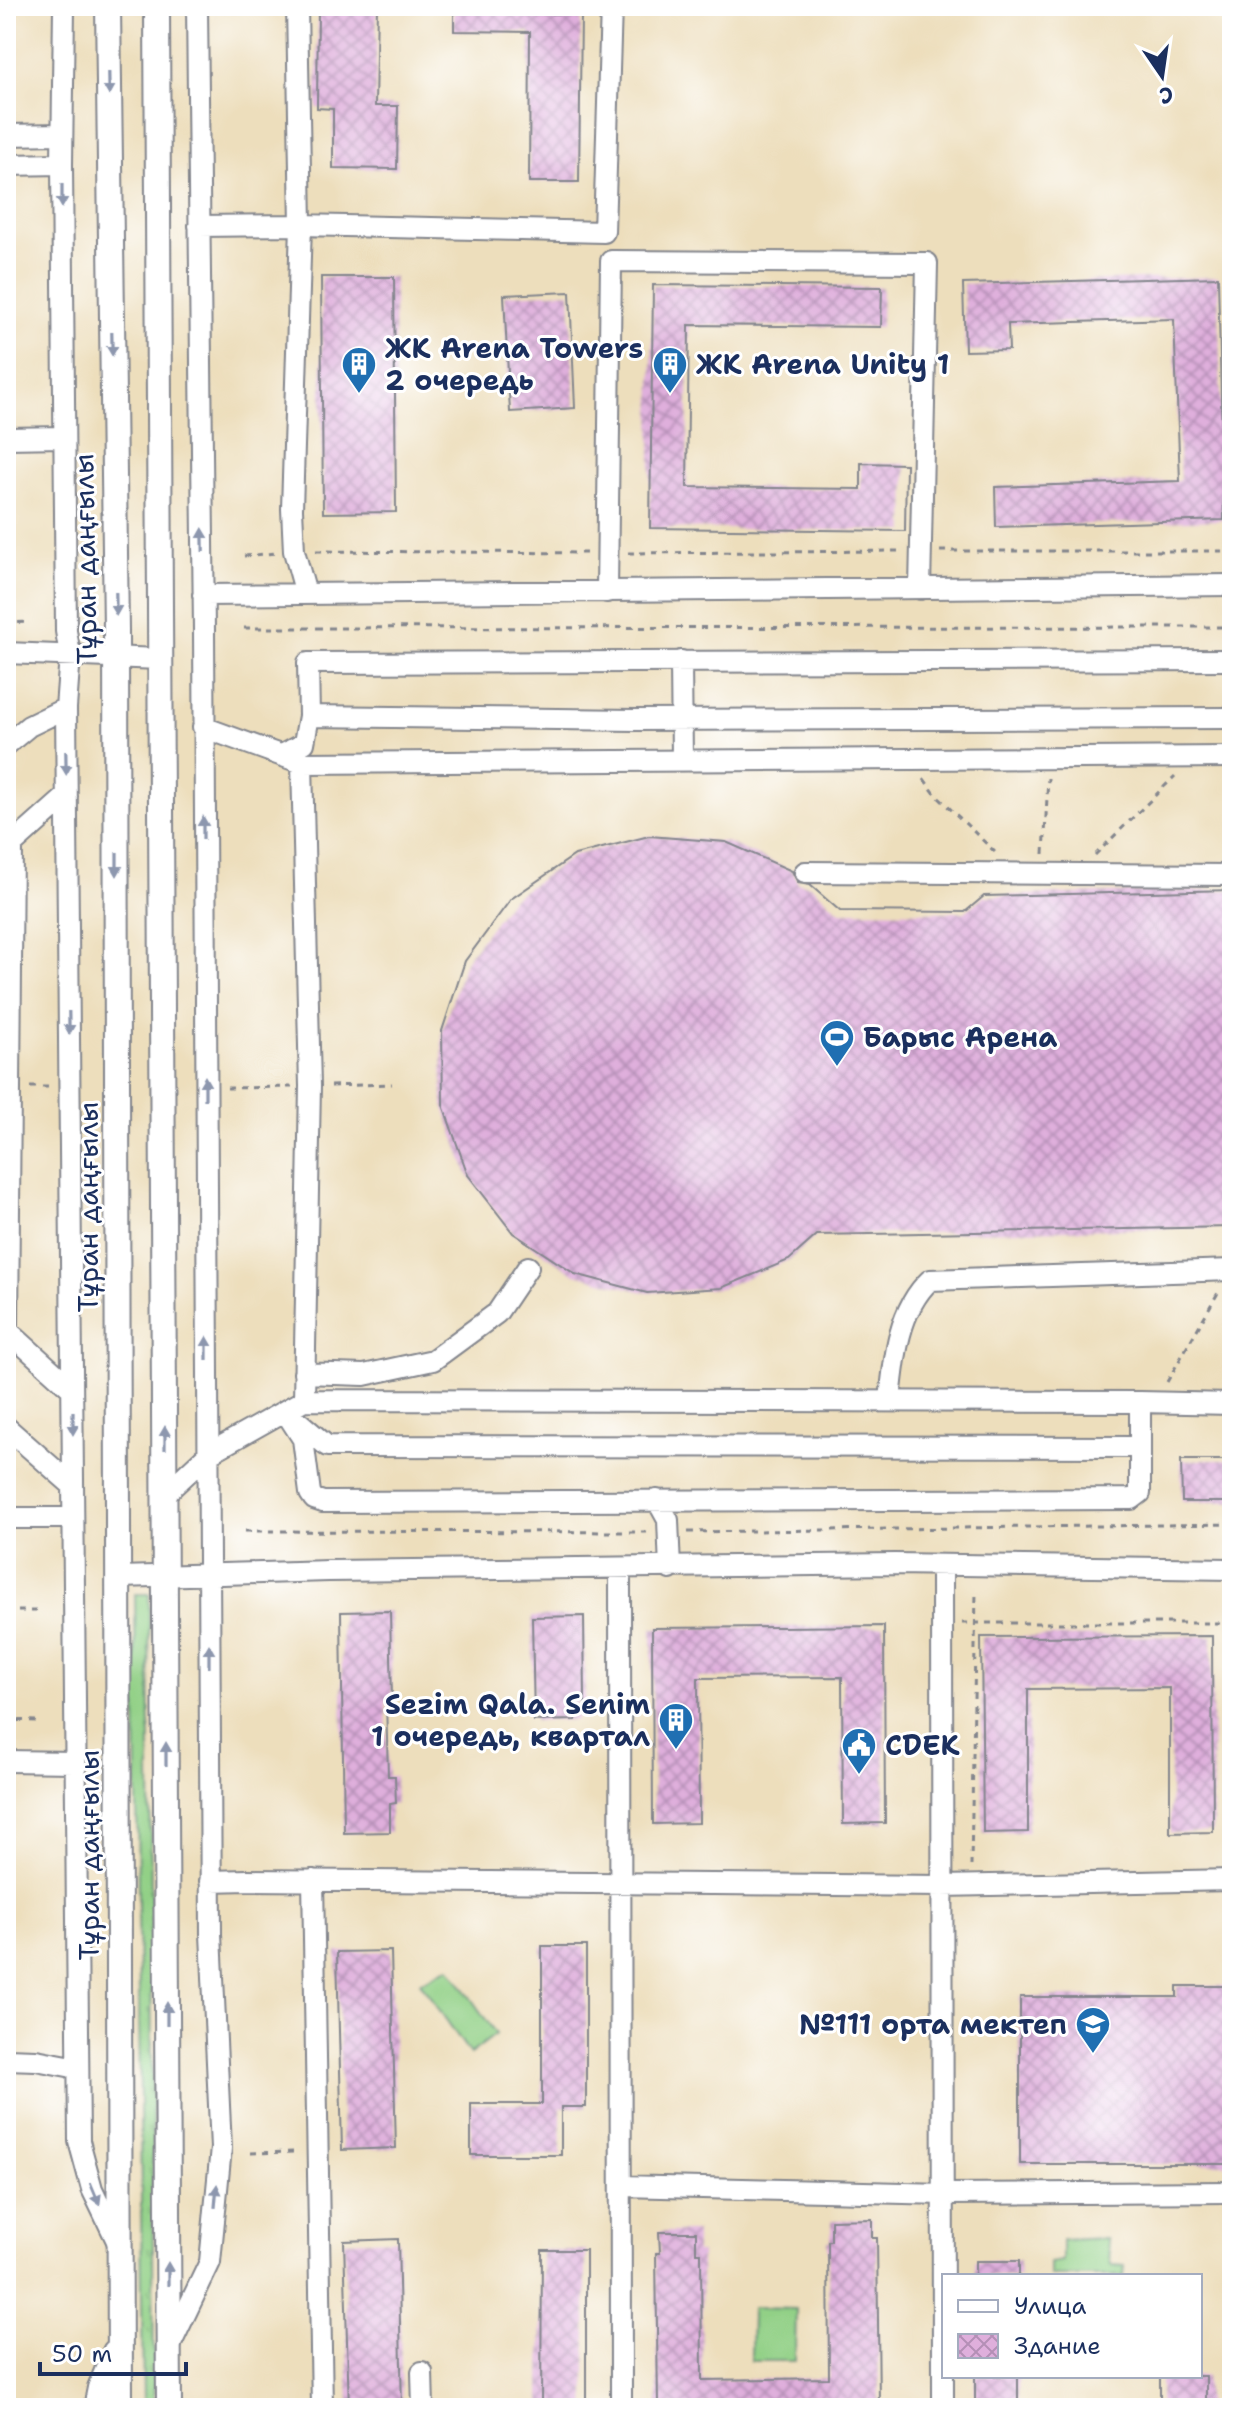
<svg xmlns="http://www.w3.org/2000/svg" width="1238" height="2414" viewBox="0 0 1238 2414" font-family="'Shantell Sans',sans-serif">
  <style>
    .grass { fill: url(#grass-tufts); stroke: #568072; stroke-width: 2 }
    .park { fill: #92d086; stroke: #568072; stroke-width: 2 }
    .building { fill: url(#building-cross-hatch) }
    .lines { fill: none; stroke-linecap: round; stroke-linejoin: round }
    .minor-casing { stroke: #84868d; stroke-width: 24 }
    .major-casing { stroke: #84868d; stroke-width: 28 }
    .path { stroke: #84868d; stroke-width: 3; stroke-dasharray: 6 6; stroke-linecap: butt }
    .minor { stroke: #fff; stroke-width: 20 }
    .major { stroke: #fff; stroke-width: 24 }
    .oneway { fill: #8d97ae }
    .labels { text-anchor: middle; dominant-baseline: central; stroke-width: 6; stroke-linejoin: round; paint-order: stroke }
    .poi-label { font-size: 28px; font-weight: bold; fill: #1b2f5e; stroke: #fff; text-anchor: start }
    .street-label { font-size: 28px; fill: #1b2f5e; stroke: #fff }
  </style>
  <defs>
    <pattern id="grass-tufts" width="24" height="20" patternUnits="userSpaceOnUse" patternTransform="scale(2)"><rect width="24" height="20" fill="#92d086"/><path d="M3 7l-1-3M5 7V3M7 7l1-3M15 17l-1-3M17 17v-4M19 17l1-3" fill="none" stroke="#7db376"/></pattern>
    <pattern id="building-cross-hatch" width="8" height="8" patternUnits="userSpaceOnUse" patternTransform="scale(2)"><rect width="8" height="8" fill="#dfafdc"/><path d="M0 0l8 8M0 8l8-8" fill="none" stroke="#b48fb6"/></pattern>
  </defs>
  <rect width="100%" height="100%" fill="#fff"/>
  <filter id="ink" filterUnits="userSpaceOnUse"><feTurbulence type="fractalNoise" baseFrequency=".0125" numOctaves="2"/><feDisplacementMap in="SourceGraphic" scale="16" xChannelSelector="R" yChannelSelector="G"/><feConvolveMatrix kernelMatrix="1 2 1 2 8 2 1 2 1" color-interpolation-filters="sRGB"/></filter>
  <filter id="wash" filterUnits="userSpaceOnUse"><feTurbulence type="fractalNoise" baseFrequency=".006" numOctaves="4" result="noise"/><feDisplacementMap in="SourceGraphic" scale="32" xChannelSelector="R" yChannelSelector="G"/><feGaussianBlur stdDeviation="1.8" result="paint"/><feColorMatrix in="noise" values="0 0 0 0 0 0 0 0 0 0 0 0 0 0 0 0 0 1.4 0 .05"/><feComposite in="paint" operator="in"/></filter>
  <g filter="url(#wash)">
    <rect width="100%" height="100%" fill="#eddebc"/>
    <!-- grass -->
    <path class="grass" d="M135 1594H149L154 2408H143Z"/>
    <!-- park -->
    <path class="park" d="M449 1967 496 2034 470 2054 420 1982Z
      M1106 2238 1111 2265 1125 2266 1124 2276H1050V2263L1062 2261V2240Z
      M752 2308 796 2309 795 2361H751Z"/>
    <g id="blocks">
      <!-- building -->
      <path class="building" d="M318 6H377L375 106H398L397 169 333 168V109L317 108Z
        M454 6H553V14H581L579 182H529L530 32 454 31Z
        M321 277H394L396 512 323 513Z
        M1218 277 1224 520 996 527 995 487 1180 481 1174 319 1008 324 1009 350 965 351 963 284Z
        M653 285 882 287 881 327 689 325 687 487 861 489V463L906 464 905 531 650 528Z
        M570 292 575 408 510 412 504 295Z
        M649 836 726 842 792 871 798 883 810 885 840 911 965 912 984 896 1232 890V1227L817 1235 789 1260 721 1288 647 1293 575 1274 513 1233 468 1175 443 1105 442 1031 465 961 511 899 575 855Z
        M1181 1460H1232V1502H1182Z
        M390 1611 392 1700H386L388 1776H395L396 1803 390 1804V1832L344 1833 341 1612Z
        M584 1616 585 1702H576V1720L534 1721 532 1617Z
        M884 1626 885 1823 843 1824 842 1677 698 1678 699 1823 653 1824 652 1628Z
        M1212 1636 1213 1832 1170 1833V1688L1028 1689V1832L983 1833 981 1637Z
        M542 1946H586V2107H561V2155H471V2104H542Z
        M391 1951 396 2148 342 2150 337 1952Z
        M1177 1986H1232V2164H1020V1997H1177Z
        M872 2219V2238H877L879 2404H874V2408H662V2405H658L656 2253H660L659 2232H696V2253H701L702 2380 829 2378 828 2241H831V2220Z
        M398 2239 402 2408H349L344 2241Z
        M542 2250H586V2408H541Z
        M975 2261H1019V2276H975Z
        M975 2376H1018V2408H975Z
        M1160 2376H1206V2408H1160Z"/>
    </g>
  </g>
  <g filter="url(#ink)">
    <use href="#blocks" fill-opacity="0" stroke="#84868d" stroke-width="2"/>
    <g class="lines">
      <!-- minor casing -->
      <g class="minor-casing">
        <path id="minor" d="M64 6 62 164 66 631 70 655 66 708 79 2141 92 2189 119 2245
          M297 6 301 225 292 509 294 551 306 594
          M6 135 62 134
          M6 165 62 164
          M199 226 301 225 604 232 611 6
          M6 438 64 437
          M607 592 611 261 927 263 920 589
          M203 595 1232 585
          M6 653 160 659
          M681 661 682 760
          M309 716 635 720 1232 718
          M6 745 29 726 66 708
          M282 755 304 743 309 716 308 663 1232 660
          M302 763 1232 757
          M67 796 12 845 8 1331 72 1389
          M805 872 1232 875
          M304 1373 364 1375 433 1360 497 1313 528 1267
          M304 1400 1140 1402 1232 1404
          M890 1401C894 1360 898 1310 930 1280L1232 1270
          M285 1411 303 1439 310 1493 314 1499 323 1502 1132 1499 1140 1493V1402
          M300 1423 327 1446 1139 1447
          M6 1427 73 1486
          M165 1494 208 1454 304 1400 310 1086 302 763 203 727
          M657 1500 668 1520 670 1569
          M6 1518H73
          M942 1566 943 2408
          M620 1569 621 2408
          M120 1577 329 1571 895 1564 1232 1569
          M6 1761 74 1762
          M313 1880 322 2408
          M210 1881 248 1880 942 1886 1232 1880
          M6 2059 36 2060 78 2068
          M621 2186 944 2194 1232 2192
          M169 2348 210 2262 221 2148 211 1934 204 630 197 6
          M422 2372 423 2408"/>
      </g>
      <!-- major casing -->
      <g class="major-casing">
        <path id="major" d="M108 6 116 631 120 2408
          M157 6 169 2408
          M96 2408 100 2388 115 2352"/>
      </g>
      <!-- path -->
      <path class="path" d="M316 551 588 553
        M940 551H1232
        M628 553 900 551
        M244 556 276 553
        M6 623 29 622
        M244 628 1232 627
        M924 779 936 795 997 854
        M1044 854 1048 778
        M1095 855 1175 776
        M331 1086 392 1084
        M30 1087H50
        M227 1088 292 1087
        M1167 1382 1219 1291
        M245 1531 648 1532
        M688 1532 1232 1524
        M6 1611H37
        M962 1623H1232
        M6 1720 37 1721
        M971 1866 976 1591
        M251 2153 298 2152"/>
      <!-- minor -->
      <use href="#minor" class="minor"/>
      <!-- major -->
      <use href="#major" class="major"/>
    </g>
    <!-- one-way arrows -->
    <defs><path id="oneway-solid" d="M-6-.8H1V-3.2L6.5 0L1 3.2V.8H-6Z" transform="scale(2)"/></defs>
    <g class="oneway">
      <use href="#oneway-solid" transform="translate(109 84) rotate(89)"/>
      <use href="#oneway-solid" transform="translate(62 196) rotate(90)"/>
      <use href="#oneway-solid" transform="translate(112 344) rotate(89)"/>
      <use href="#oneway-solid" transform="translate(203 540) rotate(-91)"/>
      <use href="#oneway-solid" transform="translate(116 604) rotate(89)"/>
      <use href="#oneway-solid" transform="translate(66 763) rotate(89)"/>
      <use href="#oneway-solid" transform="translate(203 828) rotate(-90)"/>
      <use href="#oneway-solid" transform="translate(117 864) rotate(90)"/>
      <use href="#oneway-solid" transform="translate(69 1023) rotate(89)"/>
      <use href="#oneway-solid" transform="translate(205 1088) rotate(-90)"/>
      <use href="#oneway-solid" transform="translate(207 1348) rotate(-90)"/>
      <use href="#oneway-solid" transform="translate(73 1423) rotate(90)"/>
      <use href="#oneway-solid" transform="translate(165 1438) rotate(-90)"/>
      <use href="#oneway-solid" transform="translate(209 1656) rotate(-90)"/>
      <use href="#oneway-solid" transform="translate(166 1754) rotate(-90)"/>
      <use href="#oneway-solid" transform="translate(167 2014) rotate(-90)"/>
      <use href="#oneway-solid" transform="translate(95 2194) rotate(67)"/>
      <use href="#oneway-solid" transform="translate(216 2196) rotate(-85)"/>
      <use href="#oneway-solid" transform="translate(168 2274) rotate(-90)"/>
    </g>
  </g>
  <!-- icons -->
  <defs>
    <g id="building-pin" transform="scale(1.8)"><path d="M0 17L-7.5 6A9.5 9.5 0 1 1 7.5 6Z" fill="#1f6fb2" stroke="#fff"/><path d="M-4-6H4V6H1V3H-1V6H-4ZM-2.5-4.3h1.7v1.8h-1.7ZM.8-4.3h1.7v1.8H.8ZM-2.5-1h1.7V.8h-1.7ZM.8-1h1.7V.8H.8Z" fill="#fff"/></g>
    <g id="stadium-pin" transform="scale(1.8)"><path d="M0 17L-7.5 6A9.5 9.5 0 1 1 7.5 6Z" fill="#1f6fb2" stroke="#fff"/><path d="M0-5a6.5 5 0 1 0 0 10a6.5 5 0 1 0 0-10ZM-3.5-1.8h7v3.6h-7Z" fill="#fff"/></g>
    <g id="civic-pin" transform="scale(1.8)"><path d="M0 17L-7.5 6A9.5 9.5 0 1 1 7.5 6Z" fill="#1f6fb2" stroke="#fff"/><path d="M-.6-6.5H3V-4.5H.6V-3L4-1V1h2V6H-6V1h2V-1L-.6-3ZM-1.2 2.5V6h2.4V2.5Z" fill="#fff"/></g>
    <g id="school-pin" transform="scale(1.8)"><path d="M0 17L-7.5 6A9.5 9.5 0 1 1 7.5 6Z" fill="#1f6fb2" stroke="#fff"/><path d="M0-5L7-2L0 1L-7-2ZM-4 1L0 2.5L4 1V4Q0 6-4 4Z" fill="#fff"/></g>
  </defs>
  <g fill-rule="evenodd">
    <use href="#building-pin" x="359" y="364"/>
    <use href="#building-pin" x="670" y="364"/>
    <use href="#stadium-pin" x="837" y="1037"/>
    <use href="#building-pin" x="676" y="1720"/>
    <use href="#civic-pin" x="859" y="1745"/>
    <use href="#school-pin" x="1093" y="2024"/>
  </g>
  <g class="labels">
    <!-- poi labels -->
    <g class="poi-label">
      <text x="385" y="348">ЖК Arena Towers<tspan x="385" dy="32">2 очередь</tspan></text>
      <text x="696" y="364">ЖК Arena Unity 1</text>
      <text x="863" y="1037">Барыс Арена</text>
      <text x="650" y="1704" text-anchor="end">Sezim Qala. Senim<tspan x="650" dy="32">1 очередь, квартал</tspan></text>
      <text x="885" y="1745">CDEK</text>
      <text x="1067" y="2024" text-anchor="end">№111 орта мектеп</text>
    </g>
    <!-- street labels -->
    <g class="street-label">
      <text transform="translate(85 559) rotate(-91)">Тұран даңғылы</text>
      <text transform="translate(88 1207) rotate(-90)">Тұран даңғылы</text>
      <text transform="translate(89 1855) rotate(-90)">Тұран даңғылы</text>
    </g>
  </g>
  <!-- margin -->
  <rect width="1238" height="2414" fill="none" stroke="#fff" stroke-width="32"/>
  <!-- legend -->
  <rect x="942" y="2274" width="260" height="104" fill="#ffffff" stroke="#a4acbf" stroke-width="2"/>
  <rect x="958" y="2300" width="40" height="12" fill="#ffffff" stroke="#a4acbf" stroke-width="2"/>
  <text x="1014" y="2314" font-size="24" fill="#1b2f5e">Улица</text>
  <rect x="958" y="2334" width="40" height="24" fill="url(#building-cross-hatch)" stroke="#a4acbf" stroke-width="2"/>
  <text x="1014" y="2354" font-size="24" fill="#1b2f5e">Здание</text>
  <!-- north arrow -->
  <g transform="translate(1162 76) rotate(167)" stroke="#ffffff" stroke-width="6" paint-order="stroke">
  <path d="M0-6L14 30L0 20L-14 30Z" fill="#1b2f5e"/>
  <text y="-12" font-size="22" font-weight="bold" text-anchor="middle" fill="#1b2f5e">С</text>
  </g>
  <!-- scale -->
  <path d="M40 2362v12h146v-12" fill="none" stroke="#1b2f5e" stroke-width="4"/>
  <text x="52" y="2362" font-size="24" fill="#1b2f5e" stroke="#ffffff" stroke-width="6" paint-order="stroke">50 m</text>
</svg>
